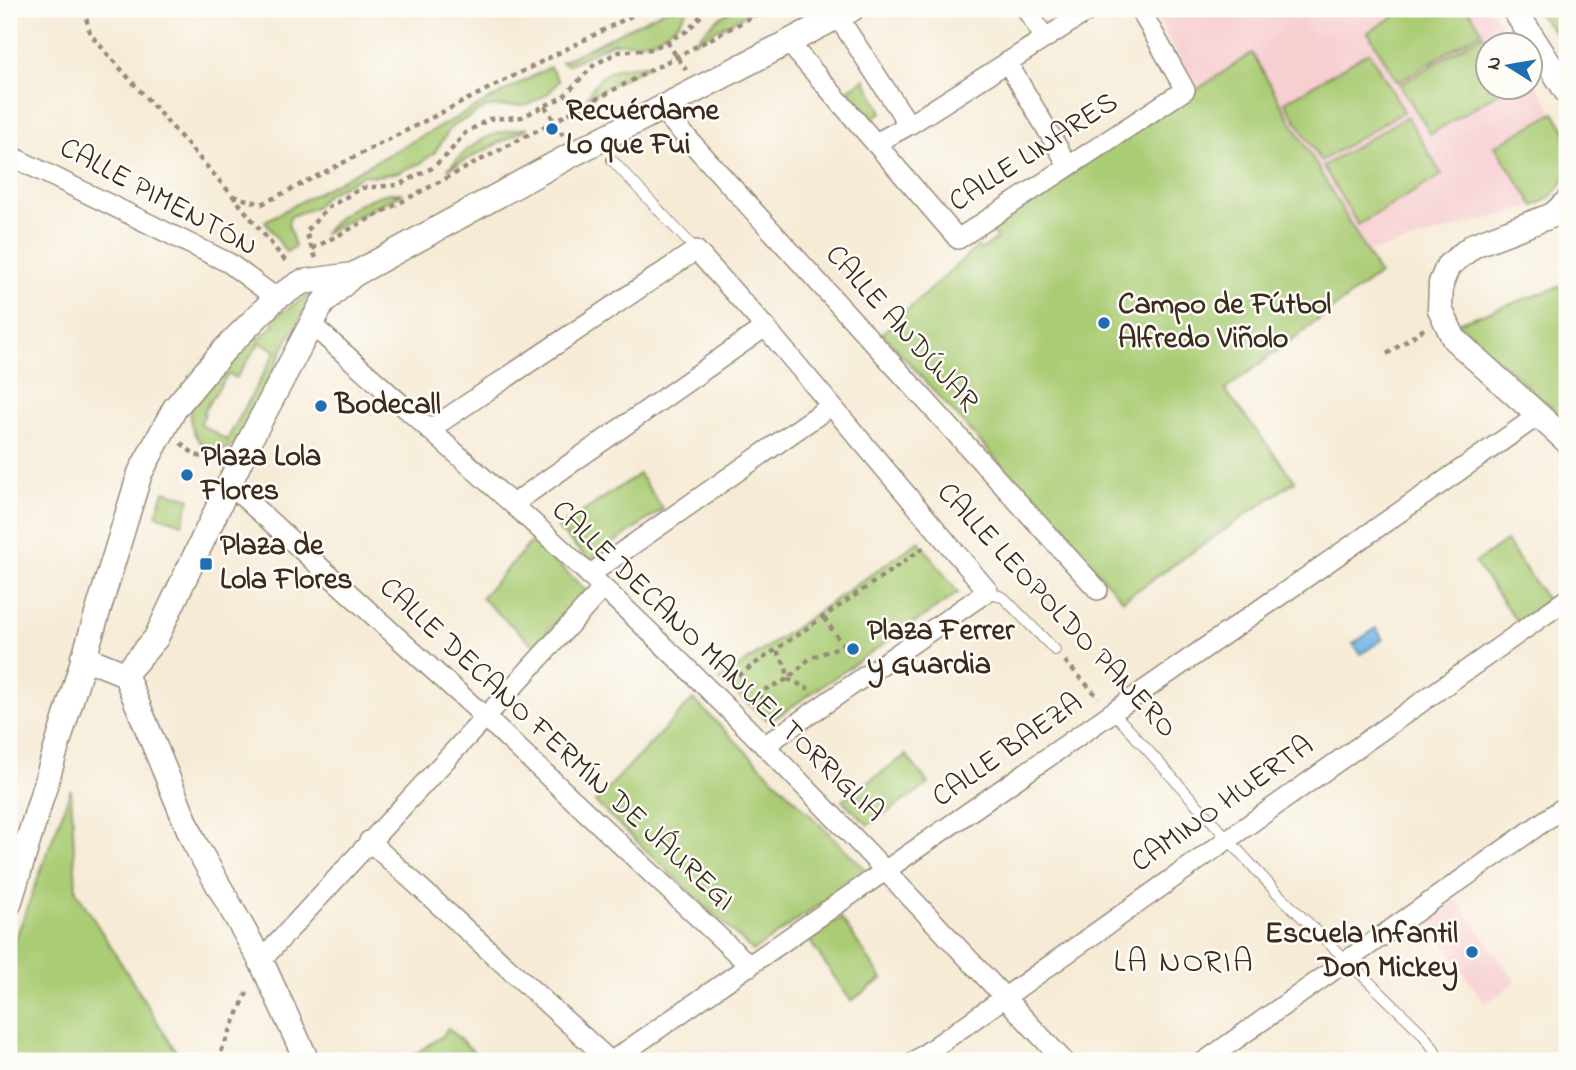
<svg xmlns="http://www.w3.org/2000/svg" width="1576" height="1070" viewBox="0 0 1576 1070" font-family="'Indie Flower',sans-serif">
  <style>
    .built { fill: #f7cfd1 }
    .green { fill: #aacc74; stroke: #727b49; stroke-width: 2; fill-rule: evenodd }
    .water { fill: #73b7e9; stroke: #577084; stroke-width: 2 }
    .lines { fill: none; stroke-linecap: round; stroke-linejoin: round }
    .service-casing { stroke: #988a7a; stroke-width: 12 }
    .minor-casing { stroke: #988a7a; stroke-width: 22 }
    .tertiary-casing { stroke: #988a7a; stroke-width: 27 }
    .path { stroke: #988a7a; stroke-width: 4.5; stroke-dasharray: 5 5; stroke-linecap: butt }
    .service { stroke: #fff; stroke-width: 10 }
    .minor { stroke: #fff; stroke-width: 19 }
    .tertiary { stroke: #fff; stroke-width: 24 }
    .poi-dot { fill: #1f6fb2; stroke: #fdfcf7; stroke-width: 2.5 }
    .labels { text-anchor: middle; dominant-baseline: central; stroke-width: 5; stroke-linejoin: round; paint-order: stroke }
    .poi-label { font-size: 30px; font-weight: bold; fill: #3b2a1e; stroke: #fdfcf7; text-anchor: start }
    .street-label { font-size: 30px; fill: #3b2a1e; stroke: #fdfcf7 }
    .neighbourhood-label { font-size: 32px; letter-spacing: 2px; fill: #3b2a1e; stroke: #fdfcf7 }
  </style>
  <rect width="100%" height="100%" fill="#fdfcf7"/>
  <filter id="ink" filterUnits="userSpaceOnUse"><feTurbulence type="fractalNoise" baseFrequency=".0143" numOctaves="2"/><feDisplacementMap in="SourceGraphic" scale="14" xChannelSelector="R" yChannelSelector="G"/><feConvolveMatrix kernelMatrix="1 2 1 2 8 2 1 2 1" color-interpolation-filters="sRGB"/></filter>
  <filter id="wash" filterUnits="userSpaceOnUse"><feTurbulence type="fractalNoise" baseFrequency=".00686" numOctaves="4" result="noise"/><feDisplacementMap in="SourceGraphic" scale="28" xChannelSelector="R" yChannelSelector="G"/><feGaussianBlur stdDeviation="1.57" result="paint"/><feColorMatrix in="noise" values="0 0 0 0 0 0 0 0 0 0 0 0 0 0 0 0 0 1.4 0 .05"/><feComposite in="paint" operator="in"/></filter>
  <g filter="url(#wash)">
    <rect width="100%" height="100%" fill="#f6ebd6"/>
    <!-- built -->
    <path class="built" d="M1151 9H1491L1513 45 1488 46V88H1530L1531 74 1567 137V175L1564 184 1555 194 1534 206 1367 253 1253 53 1198 89Z
      M1456 899 1516 982 1485 1004 1427 919Z"/>
    <!-- green -->
    <path class="green" d="M667 9H688L677 24 655 39 638 43H612L568 65 561 62Z
      M734 9H756L693 42 716 20Z
      M1407 9H1468L1482 31 1398 82 1368 32Z
      M1533 9H1567V45Z
      M1483 34 1491 45 1488 46V88H1506L1431 134 1400 85Z
      M1369 52 1404 111 1321 161 1285 102Z
      M1252 53 1379 274 1225 390 1295 481 1123 600 882 333 978 246 980 250 997 239 990 228Z
      M649 65 587 98C601 68 618 66 649 65Z
      M550 67 559 81 550 92 528 105 488 107 452 126 435 152 421 163 399 172 376 176 363 175 326 195 316 207 291 216 288 223 295 247 286 252 265 221Z
      M865 79 882 112 872 118 847 90Z
      M1554 113C1559 120 1566 129 1567 137 1573 168 1564 194 1534 206L1495 146Z
      M1407 116 1442 175 1358 225 1323 166Z
      M528 128 448 169C473 141 490 131 528 128Z
      M388 193H403L323 234C342 212 359 201 388 193Z
      M1567 284V422L1457 323Z
      M317 289V293C284 338 263 393 239 443 210 463 188 438 190 409L255 336 259 339 275 324 272 319ZM260 342 276 351 227 440 200 424 205 414 203 412 228 374 236 378Z
      M639 474 663 509 589 560 558 529Z
      M164 491 190 499 182 524 156 515Z
      M532 541 587 591 534 645 481 598Z
      M919 541 958 593 772 720H768L720 680Z
      M1506 541 1547 600 1518 623 1475 563Z
      M693 699 867 871 753 951 595 802Z
      M906 755 929 784 868 825 842 800Z
      M71 789 76 891 182 1061H10L9 957Z
      M841 918 882 979 851 1001 809 940Z
      M448 1028 477 1055 469 1061H405L442 1036Z"/>
    <!-- water -->
    <path class="water" d="M1376 628 1383 639 1361 654 1353 644Z"/>
  </g>
  <g filter="url(#ink)">
    <g class="lines">
      <!-- service casing -->
      <g class="service-casing">
        <path id="service" d="M612 160 696 250
          M988 591 1004 598 1055 650
          M1114 713 1276 892 1421 1032 1434 1049 1438 1061"/>
      </g>
      <!-- minor casing -->
      <g class="minor-casing">
        <path id="minor" d="M1026 9 1045 38
          M838 17 909 125
          M789 43 958 239 1185 90 1140 9
          M1007 62 1068 165
          M660 108 1098 590
          M876 143 909 125 1091 9
          M9 155 229 263 276 298
          M311 324C447 445 584 565 713 694 833 813 948 937 1064 1061
          M429 430 696 250 765 327 988 591 764 746
          M229 484 486 718 750 966
          M513 504 765 327
          M589 575 831 406
          M369 841 610 1061
          M261 961C374 836 490 714 603 588
          M612 1061 1539 415
          M915 1061 1567 599
          M1205 1061 1567 805"/>
      </g>
      <!-- tertiary casing -->
      <g class="tertiary-casing">
        <path id="tertiary" d="M1514 9 1567 92
          M1567 202 1553 215 1474 245 1448 266 1441 283 1440 309 1454 339 1567 441
          M83 657 125 674
          M125 674 156 638 253 434 322 304 353 275 575 153 852 9
          M125 674 194 842 261 961 307 1061
          M9 904 140 473 175 408 224 350 276 298 302 282 353 275"/>
      </g>
      <!-- path -->
      <path class="path" d="M84 9 90 34 233 196 287 263
        M667 42 686 70
        M545 106 563 135
        M233 196 262 204 645 9
        M312 249 306 232 327 208 362 188 398 185 432 168 447 155 465 133 489 119 522 117 563 97 594 65 618 52 652 49 687 31 707 9
        M316 258 312 249 767 9
        M1387 354 1424 329
        M181 443 195 455 215 460
        M824 618 853 659
        M777 651 786 667 788 679 809 689
        M1065 661 1099 698
        M730 681 925 547
        M753 706 757 703 764 690 788 679 810 658 832 650 842 644
        M217 1061 249 988"/>
      <!-- service -->
      <use href="#service" class="service"/>
      <!-- minor -->
      <use href="#minor" class="minor"/>
      <!-- tertiary -->
      <use href="#tertiary" class="tertiary"/>
    </g>
  </g>
  <!-- markers -->
  <g class="poi-dot">
    <circle cx="552" cy="129" r="7"/>
    <circle cx="1104" cy="323" r="7"/>
    <circle cx="321" cy="406" r="7"/>
    <circle cx="187" cy="475" r="7"/>
    <rect x="199" y="557" width="14" height="14" rx="3.5"/>
    <circle cx="853" cy="649" r="7"/>
    <circle cx="1472" cy="952" r="7"/>
  </g>
  <g class="labels">
    <!-- poi labels -->
    <g class="poi-label">
      <text x="566" y="112">Recuérdame<tspan x="566" dy="34">Lo que Fui</tspan></text>
      <text x="1118" y="306">Campo de Fútbol<tspan x="1118" dy="34">Alfredo Viñolo</tspan></text>
      <text x="335" y="406">Bodecall</text>
      <text x="201" y="458">Plaza Lola<tspan x="201" dy="34">Flores</tspan></text>
      <text x="220" y="547">Plaza de<tspan x="220" dy="34">Lola Flores</tspan></text>
      <text x="867" y="632">Plaza Ferrer<tspan x="867" dy="34">y Guardia</tspan></text>
      <text x="1458" y="935" text-anchor="end">Escuela Infantil<tspan x="1458" dy="34">Don Mickey</tspan></text>
    </g>
    <!-- street labels -->
    <g class="street-label">
      <text transform="translate(1034 153) rotate(-33)">CALLE LINARES</text>
      <text transform="translate(158 198) rotate(28)">CALLE PIMENTÓN</text>
      <text transform="translate(901 329) rotate(48)">CALLE ANDÚJAR</text>
      <text transform="translate(1056 611) rotate(47)">CALLE LEOPOLDO PANERO</text>
      <text transform="translate(717 662) rotate(44)">CALLE DECANO MANUEL TORRIGLIA</text>
      <text transform="translate(556 745) rotate(43)">CALLE DECANO FERMÍN DE JÁUREGI</text>
      <text transform="translate(1008 751) rotate(-35)">CALLE BAEZA</text>
      <text transform="translate(1223 805) rotate(-35)">CAMINO HUERTA</text>
    </g>
    <!-- neighbourhood labels -->
    <g class="neighbourhood-label">
      <text x="1184" y="963">LA NORIA</text>
    </g>
  </g>
  <!-- margin -->
  <rect width="1576" height="1070" fill="none" stroke="#fdfcf7" stroke-width="35"/>
  <!-- north arrow -->
  <g transform="translate(1509 66) rotate(281)"><circle r="33" fill="#fdfcf7" stroke="#afa8a0" stroke-width="2"/>
  <path d="M0-5L12 26L0 18L-12 26Z" fill="#1f6fb2"/>
  <text y="-10" font-size="19" font-weight="bold" text-anchor="middle" fill="#3b2a1e">N</text>
  </g>
</svg>
